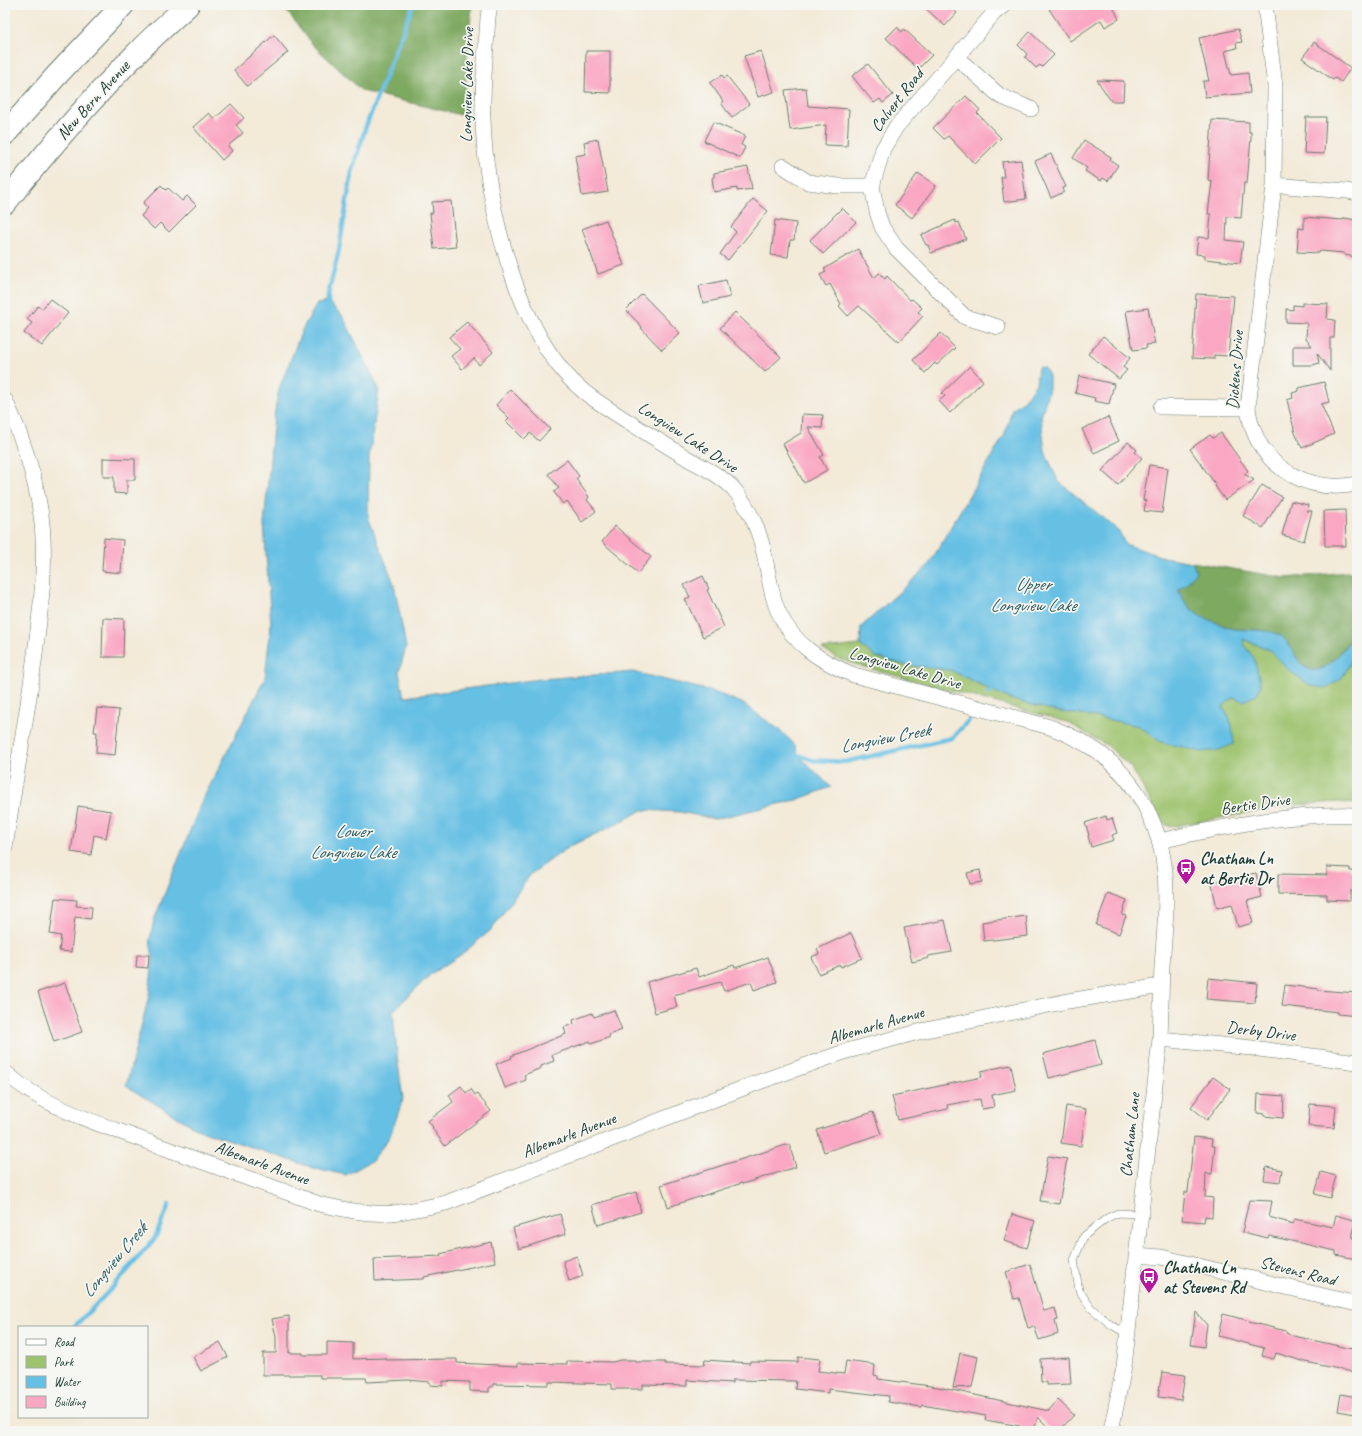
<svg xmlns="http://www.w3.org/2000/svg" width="1362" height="1436" viewBox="0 0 1362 1436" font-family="Caveat,sans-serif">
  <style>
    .green { fill: #9ec36e; stroke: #5e8051 }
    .forest { fill: #7ea961; stroke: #4e734a }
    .water { fill: #66c0e4; stroke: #427e8c }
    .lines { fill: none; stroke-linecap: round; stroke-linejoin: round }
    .stream { stroke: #66c0e4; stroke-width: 4.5 }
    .building { fill: #faa7c3 }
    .service-casing { stroke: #697a6d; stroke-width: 8 }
    .minor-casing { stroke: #697a6d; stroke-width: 16 }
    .primary-casing { stroke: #697a6d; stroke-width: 24 }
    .service { stroke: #fff; stroke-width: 7 }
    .minor { stroke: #fff; stroke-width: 15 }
    .primary { stroke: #fff; stroke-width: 22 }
    .labels { text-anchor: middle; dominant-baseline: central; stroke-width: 3.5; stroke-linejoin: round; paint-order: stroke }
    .street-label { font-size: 17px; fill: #1f3d34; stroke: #f6f6f2 }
    .poi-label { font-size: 17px; font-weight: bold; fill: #1f3d34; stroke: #f6f6f2; text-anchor: start }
    .water-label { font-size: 18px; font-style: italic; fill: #315e60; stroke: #f6f6f2 }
  </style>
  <rect width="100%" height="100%" fill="#f6f6f2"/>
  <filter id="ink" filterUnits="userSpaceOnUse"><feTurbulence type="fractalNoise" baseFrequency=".025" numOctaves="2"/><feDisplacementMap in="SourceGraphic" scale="8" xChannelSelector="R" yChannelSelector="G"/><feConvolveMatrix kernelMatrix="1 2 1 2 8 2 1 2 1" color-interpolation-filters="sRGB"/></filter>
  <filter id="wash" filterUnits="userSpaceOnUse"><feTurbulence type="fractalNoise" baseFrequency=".012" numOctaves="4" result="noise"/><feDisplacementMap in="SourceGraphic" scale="16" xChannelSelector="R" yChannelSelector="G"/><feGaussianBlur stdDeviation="0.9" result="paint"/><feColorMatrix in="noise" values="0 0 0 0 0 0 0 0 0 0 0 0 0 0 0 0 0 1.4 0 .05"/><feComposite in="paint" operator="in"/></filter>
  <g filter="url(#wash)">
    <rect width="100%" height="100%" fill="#f3ead8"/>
    <!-- green -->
    <path class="green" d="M1242 639 1270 650 1290 671 1342 678 1357 650V804L1338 802 1293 805 1174 826 1166 825 1161 820 1132 769 1108 746 1067 722 861 666 839 659 822 649 860 645 876 657 905 665 950 670 1010 699 1055 711 1096 717 1140 726 1161 742 1232 725 1223 706 1234 697 1243 701 1256 695 1261 687 1254 658 1246 648Z"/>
    <!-- forest -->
    <path class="forest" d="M282 5H472L466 69 465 116 362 91 313 45Z
      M1192 562 1286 578 1357 571V632L1335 658 1325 667 1317 670 1308 669 1300 663 1290 647 1263 630 1232 629 1199 616 1184 601 1178 590 1188 582 1196 571Z"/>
    <!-- water -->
    <path class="water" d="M328 302 342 315 379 389 369 458 368 517 394 584 406 647 399 672 404 697 540 679 633 672 711 691 742 703 781 731 796 746 798 755 831 787 796 800 715 819 680 812 642 810 617 824 570 846 531 874 491 930 462 954 431 974 393 1011 397 1056 403 1099 390 1136 373 1160 346 1175 314 1168 197 1129 126 1086 149 996 153 958 150 940 154 920 202 801 265 678 271 624 264 525 274 416 279 389 303 328 317 304Z
      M1038 367 1045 368 1049 376V389L1041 417 1045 451 1058 481 1119 531 1125 544 1163 557 1192 562 1196 571 1188 582 1178 590C1183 600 1190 610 1200 616 1206 619 1213 621 1220 624 1224 626 1229 629 1234 629 1249 631 1265 628 1279 635 1295 643 1296 674 1318 670 1333 667 1347 643 1357 632V650L1342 678 1326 688 1311 686 1290 671 1270 650 1243 639 1246 648 1254 658 1261 686 1256 695 1243 701 1234 697 1223 706 1232 725 1234 744 1219 750 1202 752 1161 742 1139 726 1096 717 1055 711 1010 699 950 670 905 665 876 657 860 645 861 627 928 566 1005 434 1012 409 1023 401 1036 384Z"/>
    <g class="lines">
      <!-- stream -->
      <path class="stream" d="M328 306V295L339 250 352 171 366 126 413 5
        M988 693 996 687
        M794 755H798L812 760 845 762 952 738 969 720
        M74 1327 115 1285 155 1238 169 1205"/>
    </g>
    <g id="blocks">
      <!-- building -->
      <path class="building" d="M922 5H948L957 13 945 26Z
        M1055 5H1112L1119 19 1105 27 1101 20 1070 41 1049 9Z
        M897 27 902 32 904 29 932 55 918 69 886 38Z
        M1238 29 1242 42 1236 43 1237 48 1225 51 1231 75 1248 73 1250 93 1205 97 1203 81H1209L1199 38Z
        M1030 32 1054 55 1042 67 1040 65 1036 68 1025 57 1027 54 1018 45Z
        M274 35 288 52 247 86 234 70Z
        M1314 42 1351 68 1341 82 1335 78 1333 80 1302 58Z
        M586 51H610V93L585 92Z
        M761 51 774 92 758 97 744 56Z
        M868 64 893 95 883 103 880 99 874 103 852 76Z
        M722 75 724 78 727 76 749 104 732 118 721 103 723 101 710 83Z
        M1097 80 1124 81 1123 101H1111Z
        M806 88 808 106 849 109 847 146 825 145 826 125 790 130 785 90Z
        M966 96 980 110 977 113 1001 138 975 164 948 136 944 139 933 128Z
        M231 104 244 118 236 125 243 133 228 146 232 151 222 160 193 127 209 113 214 119Z
        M1306 117H1326L1324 154 1304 153Z
        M1212 120 1249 122V132H1251V138L1247 183H1244L1241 218 1227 217 1226 240 1243 242 1240 263 1205 259V255L1196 254 1198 237 1209 238 1211 214H1208L1212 181 1208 180Z
        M713 122 745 136 741 145 745 147 740 158 704 141Z
        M598 139 608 192 582 196 575 156 586 154 584 142Z
        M1084 140 1111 157 1110 160 1118 165 1108 181 1103 178 1101 181 1085 171 1087 168 1073 158Z
        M1051 154 1066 187 1063 188 1064 192 1051 198 1035 161Z
        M1021 160 1026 199 1004 202 1001 177H1004L1002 162Z
        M748 167 752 189 737 191V188L714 192 712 178 714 177V173Z
        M918 173 936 186 912 218 895 205Z
        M161 185 166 190 168 188 182 201 187 196 196 205 169 232 160 223 154 229 141 216 148 208 143 203Z
        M753 199 768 211 728 260 720 254 736 232 731 227Z
        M451 201 456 247 434 249 430 213H433L432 202Z
        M842 208 856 222 823 254 810 240Z
        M1304 217 1343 220 1344 218 1357 220V257L1344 255V253L1320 251 1319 253 1297 252 1299 228 1304 229Z
        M606 220 624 265 598 274 582 229Z
        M775 220 796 223 794 240H790L788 257 771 255Z
        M955 220 956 223 959 222 966 239 931 253 928 245H926L921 235Z
        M858 249 874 278 879 273 885 279 887 276 910 300 912 299 922 308 918 312 923 316 899 342 859 306 848 316 839 306 841 304 830 284 826 286 820 275 826 272 824 269Z
        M726 280 730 297 703 303 699 286Z
        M642 294 680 333 662 350 641 328 642 327 626 310Z
        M1196 294 1234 296 1228 356 1214 355V359L1192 358Z
        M50 299 68 313 42 346 24 333 32 323 27 319 38 306 42 309Z
        M1302 303 1328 304 1327 319 1335 320 1334 338H1330V371L1317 353 1319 363 1313 365H1293V346H1312L1306 338 1307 323 1286 322V309L1293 310V305L1302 306Z
        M1148 308 1155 344 1146 345 1147 348 1133 350 1126 311Z
        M735 312 781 357 765 372 720 328Z
        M467 322 493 352 479 365 474 358 462 369 451 356 460 349 449 337Z
        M941 333 955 348 937 365 935 363 925 373 913 360Z
        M1103 336 1130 358 1123 367 1127 370 1119 379 1088 354Z
        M970 366 983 381 950 413 939 401 945 396 942 393Z
        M1079 376 1114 384 1109 404 1094 401 1095 398 1075 393Z
        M1324 382 1329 402 1321 404 1334 434 1302 448 1295 433 1287 400 1293 398 1292 393 1299 391V388Z
        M510 389 550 429 539 441 530 433 524 439 506 421 509 418 496 405Z
        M802 414 823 415 822 428 808 427 824 455 820 457 827 470 804 483 783 444 801 433Z
        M1108 417 1119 441 1094 453 1082 429Z
        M1221 433 1248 471 1244 474 1254 480 1225 500 1215 486 1216 485 1190 449 1210 435 1213 438Z
        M1128 442 1137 450 1135 452 1142 458 1118 485 1102 471Z
        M103 458 135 459V480H127V494L114 493V477H103Z
        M567 460 579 476 576 479 589 497 587 500 596 511 582 522 567 501 563 504 554 492 559 488 548 474Z
        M1149 465 1168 468 1162 513 1144 511 1146 501 1143 500Z
        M1262 485 1282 497 1263 528 1243 516Z
        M1291 501 1308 505 1307 511H1312L1304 541 1282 535Z
        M1345 510 1346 546H1325L1324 511Z
        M615 526 651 557 638 573 602 542Z
        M104 538 123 540 121 573 102 571Z
        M703 576 709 589 707 590 724 627 703 637 685 599 690 597 684 585Z
        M103 618 124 619 123 657H102Z
        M97 708 119 710 115 755 96 753 97 732H94Z
        M78 806 111 811 106 838 94 835 91 855 71 852Z
        M1106 816 1107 820 1112 818 1117 833 1112 835 1114 840 1091 847 1088 836 1089 835 1085 823Z
        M1327 867 1350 868V871H1357V891H1350V901L1327 900V895L1278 894V874L1327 875Z
        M980 870 982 882 970 884 967 873Z
        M1256 873 1262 897 1247 901 1253 923 1238 927 1232 904 1217 908 1212 885H1213V882Z
        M1108 893 1127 900 1122 915 1126 916 1119 934 1096 925Z
        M55 898 77 900 76 906 92 907 91 919 75 917 71 952 59 951 61 936 50 934Z
        M1026 916 1028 936 984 941 982 922Z
        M945 920 952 952 928 956 929 958 912 962 904 928Z
        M851 933 862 958 841 967 840 965 819 974 811 957 819 954 817 949Z
        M137 955H149L148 968 136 967Z
        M768 957 777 982 754 990 751 982 724 991 720 982 674 995 677 1007 655 1013 647 982 696 968 699 977 734 965 735 968Z
        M1208 978 1257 983 1255 1003 1206 999Z
        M65 983 82 1032 54 1042 38 992Z
        M1285 985 1319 989 1318 990 1357 993V1016L1338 1014V1012L1282 1006Z
        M614 1010 622 1030 609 1035 610 1037 591 1044 590 1041 552 1055 554 1061 541 1066V1068L524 1075 526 1080 505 1088 496 1064 512 1058 511 1056 566 1034 564 1027 574 1024 573 1020 592 1013 594 1017Z
        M1095 1040 1101 1065 1049 1078 1043 1054Z
        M1011 1065 1016 1090 992 1095 994 1107 982 1109 980 1099 947 1105 948 1109 898 1120 892 1096 982 1077 981 1071Z
        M1213 1077 1230 1089 1207 1120 1191 1107Z
        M461 1086 466 1093 471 1089 475 1095 477 1094 491 1111 445 1146 432 1128 433 1127 428 1121 453 1102 449 1095Z
        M1258 1094 1284 1096 1283 1118 1264 1116V1114L1257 1113Z
        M1310 1104 1336 1106 1334 1128 1308 1126Z
        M1066 1106 1086 1109 1081 1146 1061 1143Z
        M873 1112 881 1134 824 1152 817 1130Z
        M1194 1137 1212 1139 1211 1146H1215L1212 1174 1206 1173 1205 1197 1213 1198 1212 1217 1205 1216 1204 1222 1182 1220 1185 1192H1188Z
        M789 1144 796 1167 742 1184V1183L668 1207 661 1185Z
        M1048 1156 1067 1159 1059 1204 1040 1201Z
        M1266 1167 1282 1170 1280 1182 1264 1180Z
        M1321 1172 1336 1176 1330 1198 1315 1194Z
        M636 1192 641 1212 598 1225 592 1205Z
        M1249 1200 1272 1201 1269 1217 1293 1224 1294 1219 1333 1227 1336 1215 1356 1221 1352 1238H1357V1259L1336 1255V1251L1269 1236 1268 1238 1242 1232Z
        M560 1214 566 1234 519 1249 513 1228Z
        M1012 1214 1035 1221 1027 1248 1004 1241Z
        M491 1242 495 1262 424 1277V1279L375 1281 374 1259 441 1256 440 1254Z
        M577 1256 583 1276 569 1281 563 1261Z
        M1030 1264 1044 1311 1055 1308 1058 1320 1055 1321 1058 1334 1039 1340 1034 1326 1028 1328 1019 1298 1014 1299 1006 1272Z
        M1196 1312 1207 1325 1204 1347 1191 1345Z
        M1223 1314 1250 1321 1249 1322 1286 1331V1333L1294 1336 1357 1350V1373L1306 1362 1276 1353 1274 1359 1262 1356 1264 1348 1218 1336Z
        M289 1316V1353H303V1355H327V1342L353 1343V1359L386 1358V1360L457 1359V1363L518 1366V1363L567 1364V1361L613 1362 620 1360H634V1362H665V1364L704 1365 705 1360 750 1363V1361L798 1362V1357L820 1359 818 1371 844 1374 846 1361 875 1365 874 1375 878 1376V1379L938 1387 1049 1411V1410L1058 1400 1074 1415 1059 1431H1052L1038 1417 1034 1431 1020 1428V1426L985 1420 986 1416 922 1405 921 1407 888 1402 889 1396 828 1389V1393L795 1389 796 1381 732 1380V1383L687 1380V1386L643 1385V1389H612V1384L549 1382V1385L493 1384V1387H489V1392L470 1391V1382L443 1381V1386L430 1385V1382L408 1380 367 1382 366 1378H320V1375H263V1353H276V1337L272 1319Z
        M220 1342 228 1357 201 1371 193 1357Z
        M960 1353 978 1357 972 1387 953 1388Z
        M1069 1357 1071 1384 1047 1385V1382H1041L1040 1359Z
        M1162 1372 1185 1375 1181 1400 1158 1397Z
        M1341 1394 1357 1397 1354 1414 1338 1411Z"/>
    </g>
  </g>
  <g filter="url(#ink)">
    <use href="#blocks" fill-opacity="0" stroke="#697a6d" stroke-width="1"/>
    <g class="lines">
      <!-- service casing -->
      <g class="service-casing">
        <path id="service" d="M1127 1334 1110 1324 1091 1308 1079 1290 1074 1260 1084 1236 1107 1218 1118 1213 1141 1214"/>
      </g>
      <!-- minor casing -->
      <g class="minor-casing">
        <path id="minor" d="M490 5 488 17C486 51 482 86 483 119 485 203 519 346 591 397 622 419 655 438 687 458 704 468 725 477 737 493 755 517 762 539 767 568 770 582 772 598 778 611 793 645 822 662 854 675L1050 727C1068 734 1085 742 1101 754 1138 782 1161 827 1165 873 1168 904 1164 936 1162 967 1161 991 1161 1015 1160 1039L1124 1367 1111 1431
          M1265 5 1275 86 1274 185 1248 408C1249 415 1250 422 1253 429 1268 472 1313 493 1357 484
          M956 57 1000 96 1031 109
          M783 166 808 182 838 186H872
          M1274 185 1347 191 1357 193
          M998 327 965 317 896 248 882 227 877 212 872 186 883 149 896 127 994 13 1004 5
          M5 400C22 436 35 475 41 515 47 561 41 608 35 654 27 719 14 783 5 848
          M1161 407 1248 408
          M1160 841C1224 826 1291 813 1357 815
          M1160 1039 1252 1048 1357 1062
          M5 1072C45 1109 101 1124 151 1143 207 1163 263 1184 319 1204 342 1209 367 1215 392 1213 410 1211 428 1207 446 1203L759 1082 847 1051 926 1030 1068 1001 1161 986
          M1137 1255 1161 1257 1357 1304"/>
      </g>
      <!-- primary casing -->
      <g class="primary-casing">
        <path id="primary" d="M5 134 57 75 123 5
          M5 203C47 151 90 100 137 53 153 36 171 21 188 5"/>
      </g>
      <!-- service -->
      <use href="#service" class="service"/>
      <!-- minor -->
      <use href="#minor" class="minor"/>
      <!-- primary -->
      <use href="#primary" class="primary"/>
    </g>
  </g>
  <!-- icons -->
  <defs>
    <g id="bus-pin" transform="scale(1)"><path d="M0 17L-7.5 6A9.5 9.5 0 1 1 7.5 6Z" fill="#b5179e" stroke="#f6f6f2"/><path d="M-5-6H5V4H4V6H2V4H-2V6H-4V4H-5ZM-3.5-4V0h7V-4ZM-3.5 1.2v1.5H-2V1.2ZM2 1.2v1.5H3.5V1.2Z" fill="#fff"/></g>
  </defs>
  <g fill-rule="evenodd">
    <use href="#bus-pin" x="1186" y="868"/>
    <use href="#bus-pin" x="1149" y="1277"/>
  </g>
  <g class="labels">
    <!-- street labels -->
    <g class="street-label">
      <text transform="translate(467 85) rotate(-89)">Longview Lake Drive</text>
      <text transform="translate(93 100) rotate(-48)">New Bern Avenue</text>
      <text transform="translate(897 100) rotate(-52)">Calvert Road</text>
      <text transform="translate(1235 370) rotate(-86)">Dickens Drive</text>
      <text transform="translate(688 437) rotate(33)">Longview Lake Drive</text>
      <text transform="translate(905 668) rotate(16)">Longview Lake Drive</text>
      <text transform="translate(1255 804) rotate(-8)">Bertie Drive</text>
      <text transform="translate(876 1025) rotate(-16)">Albemarle Avenue</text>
      <text transform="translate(1261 1031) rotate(7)">Derby Drive</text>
      <text transform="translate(569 1135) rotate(-21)">Albemarle Avenue</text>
      <text transform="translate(1130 1135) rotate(-84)">Chatham Lane</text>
      <text transform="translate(262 1163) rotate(20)">Albemarle Avenue</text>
      <text transform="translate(1298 1271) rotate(14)">Stevens Road</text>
    </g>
    <!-- poi labels -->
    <g class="poi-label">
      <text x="1200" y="858">Chatham Ln<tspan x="1200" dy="20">at Bertie Dr</tspan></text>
      <text x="1163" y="1267">Chatham Ln<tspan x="1163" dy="20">at Stevens Rd</tspan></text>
    </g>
    <!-- water labels -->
    <g class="water-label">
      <text x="1033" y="584">Upper<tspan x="1033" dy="21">Longview Lake</tspan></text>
      <text transform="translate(885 738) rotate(-11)">Longview Creek</text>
      <text x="353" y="831">Lower<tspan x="353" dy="21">Longview Lake</tspan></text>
      <text transform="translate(114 1260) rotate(-50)">Longview Creek</text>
    </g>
  </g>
  <!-- margin -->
  <rect width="1362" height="1436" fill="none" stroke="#f6f6f2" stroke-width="20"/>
  <!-- legend -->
  <rect x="18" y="1326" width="130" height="92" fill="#f6f6f2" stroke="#a0aca6"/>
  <rect x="26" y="1339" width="20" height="6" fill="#ffffff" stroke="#a0aca6"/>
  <text x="54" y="1346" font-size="12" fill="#1f3d34">Road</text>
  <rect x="26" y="1356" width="20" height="12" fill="#9ec36e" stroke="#a0aca6"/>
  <text x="54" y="1366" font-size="12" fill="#1f3d34">Park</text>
  <rect x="26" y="1376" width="20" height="12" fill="#66c0e4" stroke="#a0aca6"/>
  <text x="54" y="1386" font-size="12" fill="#1f3d34">Water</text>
  <rect x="26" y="1396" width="20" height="12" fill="#faa7c3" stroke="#a0aca6"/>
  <text x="54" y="1406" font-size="12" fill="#1f3d34">Building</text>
</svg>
